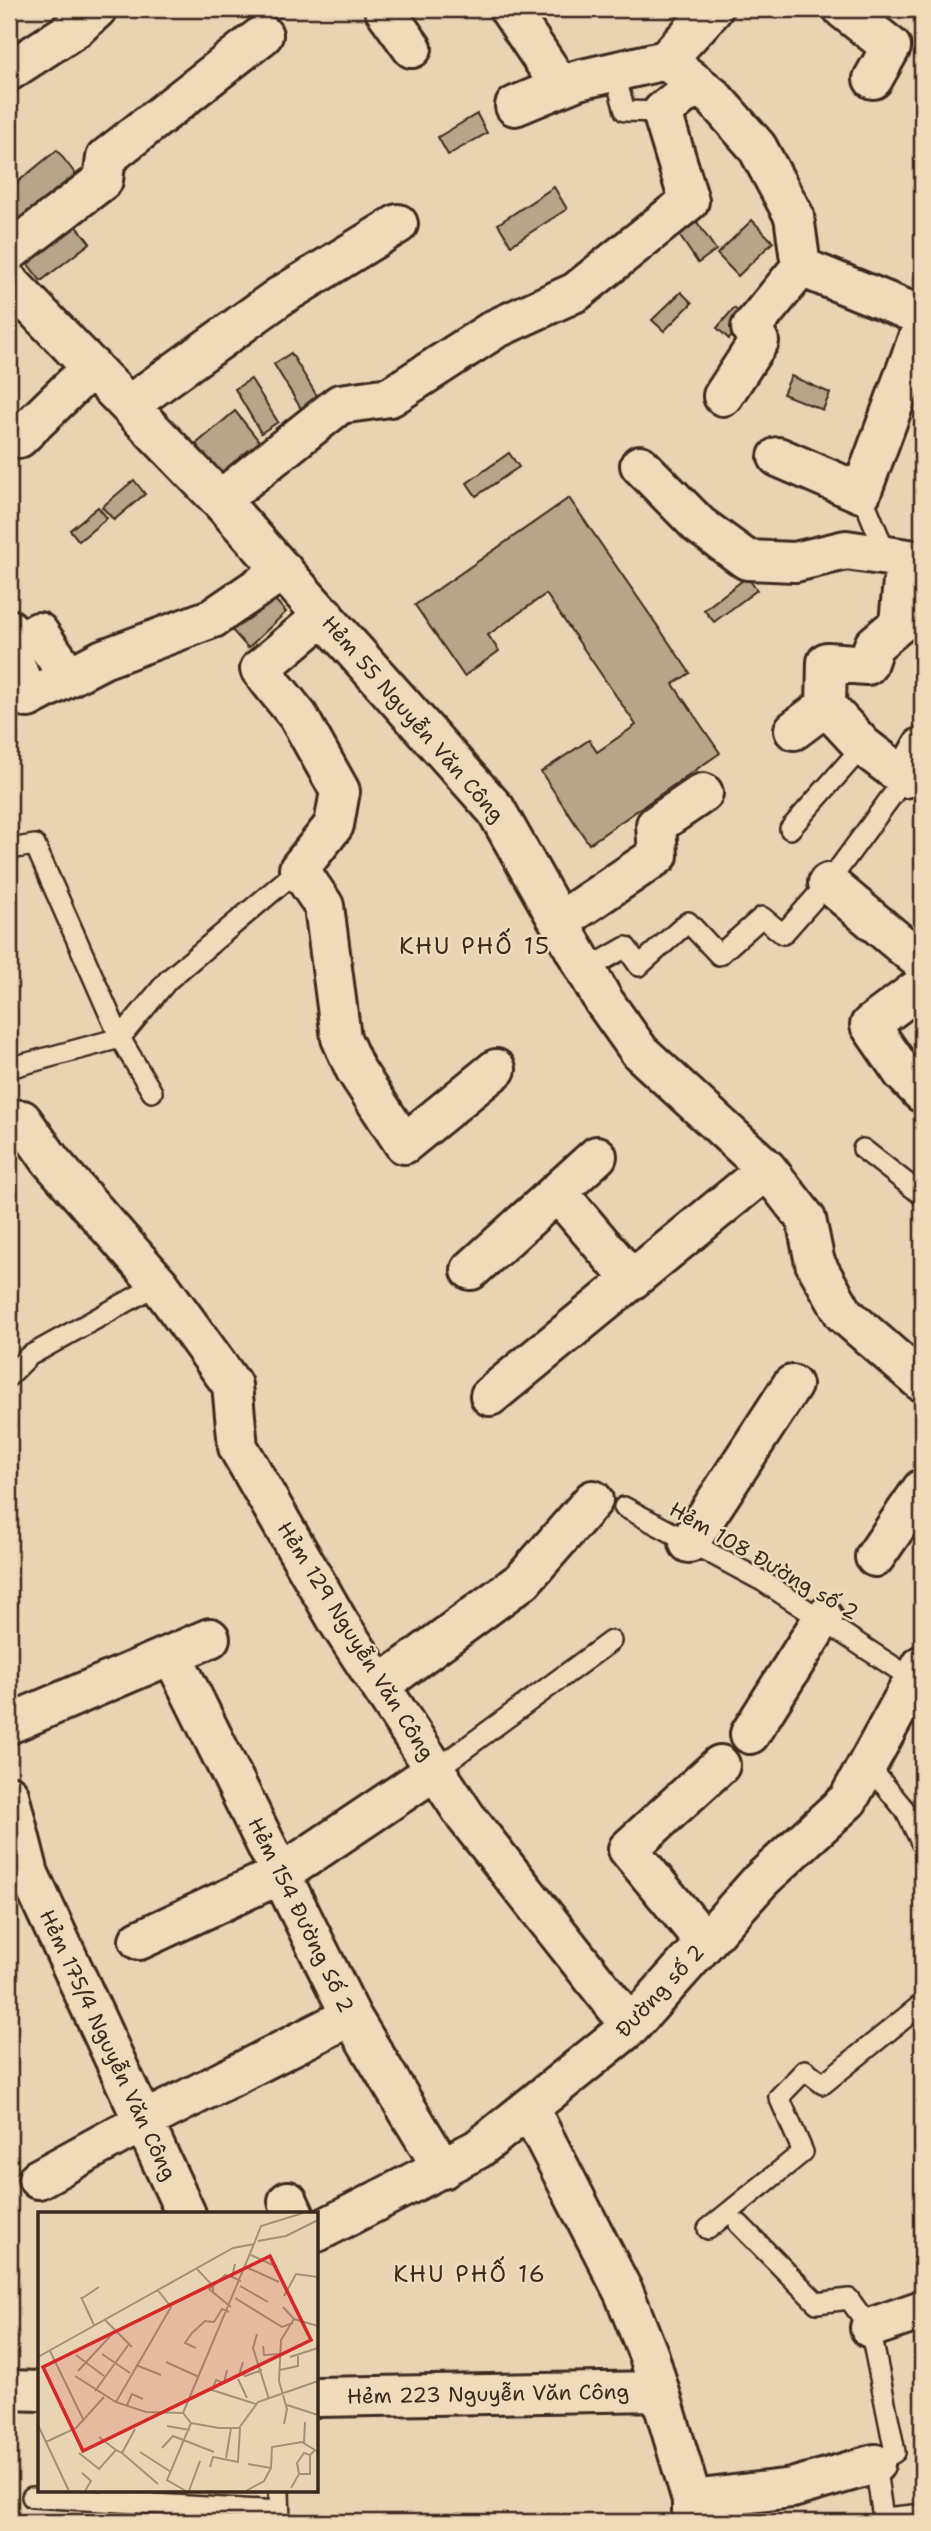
<svg xmlns="http://www.w3.org/2000/svg" width="931" height="2531" viewBox="0 0 931 2531" font-family="'Shantell Sans',sans-serif">
  <style>
    .building { fill: #b7a589; stroke: #3b2a1e; stroke-width: 2 }
    .lines { fill: none; stroke-linecap: round; stroke-linejoin: round }
    .lane-casing { stroke: #3b2a1e; stroke-width: 24 }
    .street-casing { stroke: #3b2a1e; stroke-width: 44 }
    .lane { stroke: #efdbb9; stroke-width: 19 }
    .street { stroke: #efdbb9; stroke-width: 38 }
    .labels { text-anchor: middle; dominant-baseline: central; stroke-width: 5; stroke-linejoin: round; paint-order: stroke }
    .street-label { font-size: 21px; fill: #3b2a1e; stroke: #efdbb9 }
    .neighbourhood-label { font-size: 23px; letter-spacing: 2px; fill: #3b2a1e; stroke: #efdbb9 }
    .inset-road { fill: none; stroke: #a39077; stroke-width: 2 }
    .view { fill: #d62828; fill-opacity: 0.15; stroke: #d62828; stroke-width: 3.5 }
    .inset-edge { fill: none; stroke: #3b2a1e; stroke-width: 3.5 }
  </style>
  <rect width="100%" height="100%" fill="#e8d4b3"/>
  <filter id="ink" filterUnits="userSpaceOnUse"><feTurbulence type="fractalNoise" baseFrequency=".0143" numOctaves="2"/><feDisplacementMap in="SourceGraphic" scale="14" xChannelSelector="R" yChannelSelector="G"/><feConvolveMatrix kernelMatrix="1 2 1 2 8 2 1 2 1" color-interpolation-filters="sRGB"/></filter>
  <g filter="url(#ink)">
    <!-- building -->
    <path class="building" d="M261 9H291L258 33 248 18Z
      M477 114 487 133 448 155 438 137Z
      M57 150 84 185 23 234 9 217V189Z
      M554 187 567 209 511 245 498 224Z
      M69 216 90 243 41 281 20 254Z
      M693 216 716 250 698 263 675 229Z
      M752 220 773 242 738 276 717 254Z
      M681 292 692 303 664 331 652 320Z
      M734 308 747 319 729 339 717 328Z
      M291 353 320 401 303 412 274 364Z
      M791 376 830 393 823 410 783 394Z
      M251 379 278 422 261 433 235 389Z
      M235 411 264 447 225 480 196 444Z
      M509 453 519 467 476 496 467 483Z
      M134 480 145 494 114 520 102 507Z
      M569 498 690 673 673 684 720 753 589 844 541 772 589 740 597 752 636 725 546 594 488 635 499 651 464 676 415 605Z
      M98 507 107 518 79 541 70 530Z
      M747 577 757 590 714 622 704 610Z
      M269 593 286 612 248 648 231 629Z"/>
    <g class="lines">
      <!-- lane casing -->
      <g class="lane-casing">
        <path id="lane" d="M614 72 625 111 662 112
          M861 493 887 556
          M790 829 863 746
          M9 849 35 845 120 1038 152 1092
          M586 970 626 947 639 966 688 922 719 955 762 917 783 934 828 883 905 778
          M9 1068 120 1038 168 980 299 869
          M863 1149 922 1195
          M9 1376 29 1356 159 1284
          M624 1507 764 1582 914 1680
          M867 1764 905 1810 922 1844
          M437 1769 611 1641
          M739 2224 817 2303 849 2299 870 2328 895 2452 875 2464 883 2518 914 2515 916 2522
          M708 2229 803 2152 779 2097 805 2070 823 2084 922 2004
          M279 2491 280 2521
          M32 2497 279 2511"/>
      </g>
      <!-- street casing -->
      <g class="street-casing">
        <path id="street" d="M384 9 412 48
          M509 9 561 87
          M843 9 891 47 873 79
          M666 60 713 97 757 147 794 216 801 267 922 316
          M9 71 77 27 97 9
          M515 106 578 80 666 60 713 9
          M9 252 103 180 106 158 263 35
          M9 282 220 500 496 810 603 1000 640 1052 767 1169 806 1219 815 1263 844 1314 922 1382
          M723 396 759 341 751 328 801 267
          M129 405 279 297 398 224
          M9 430 19 438 92 367
          M778 457 861 493 922 327
          M640 465 699 525 747 560 795 562 846 550 922 561
          M220 500 340 404 390 397 495 329 576 292 689 201 662 112 696 84
          M324 615 260 669 298 716 340 791 334 825 299 869 324 906 341 1038 355 1069 404 1144 496 1069
          M9 629 11 647 38 632 69 676
          M9 648 28 698 103 659 213 618 283 570
          M826 706 863 746 905 778 922 747
          M794 730 826 706 827 662 867 665 874 645 899 624 905 559
          M828 883 922 962
          M559 922 658 855 656 825 703 793
          M922 986 870 1025 903 1073 922 1093
          M9 1119 22 1120 51 1161 159 1284 232 1385 238 1447 339 1623 466 1817 631 2026
          M559 1194 631 1279
          M471 1270 597 1156
          M490 1396 767 1169
          M689 1543 792 1385
          M875 1557 922 1489
          M172 1655 351 2016 443 2169
          M382 1684 523 1580 593 1500
          M9 1724 210 1638
          M750 1734 823 1618
          M9 1795 29 1874 186 2214
          M139 1940 281 1874 437 1769
          M705 1942 628 1849 720 1765
          M530 2110 624 2293 649 2356 692 2500V2522
          M38 2179 144 2121 351 2016
          M288 2201 294 2214
          M317 2232 478 2149 631 2026 761 1880 848 1800 922 1665
          M870 2328 922 2310
          M9 2390 40 2391
          M317 2397 659 2391
          M692 2500 792 2488 875 2464"/>
      </g>
      <!-- lane -->
      <use href="#lane" class="lane"/>
      <!-- street -->
      <use href="#street" class="street"/>
    </g>
  </g>
  <g class="labels">
    <!-- street labels -->
    <g class="street-label">
      <text transform="translate(413 719) rotate(49)">Hẻm 55 Nguyễn Văn Công</text>
      <text transform="translate(764 1561) rotate(30)">Hẻm 108 Đường số 2</text>
      <text transform="translate(356 1641) rotate(58)">Hẻm 129 Nguyễn Văn Công</text>
      <text transform="translate(301 1915) rotate(64)">Hẻm 154 Đường Số 2</text>
      <text transform="translate(660 1991) rotate(-47)">Đường số 2</text>
      <text transform="translate(108 2045) rotate(65)">Hẻm 175/4 Nguyễn Văn Công</text>
      <text transform="translate(488 2394) rotate(-1)">Hẻm 223 Nguyễn Văn Công</text>
    </g>
    <!-- neighbourhood labels -->
    <g class="neighbourhood-label">
      <text x="475" y="946">KHU PHỐ 15</text>
      <text x="470" y="2274">KHU PHỐ 16</text>
    </g>
  </g>
  <!-- overview -->
  <g transform="translate(38 2212)">
    <rect width="280" height="280" fill="#e8d4b3"/>
    <path class="inset-road" d="M220 29 248 24 280 8M213 43 239 55M197 52 194 65 203 69M208 55 241 70M159 57 175 74 171 77 193 95M202 74 230 90M175 80V74L187 63 194 65M246 84 258 62 280 65M43 85 56 113M197 86 244 115 255 111M43 87 61 75M245 95 256 107 280 114M66 107 94 135M219 122 215 136 231 187M225 134 226 143 244 142M158 136 147 131 154 121 167 109 176 110 184 97 191 100M12 139 46 209M64 142 92 161M38 143 66 164M0 145 195 36 216 32 223 14 265 1M252 145 280 136M128 150 161 165M205 150 202 160 207 164 224 158M98 153 123 163M189 158 186 171 178 168 174 178 218 192M242 158 260 154V144M40 159 76 120M37 164 78 190 108 200 145 201 153 211 181 216H201L220 190 280 169M200 167 209 186M57 179 91 132M78 190 133 95 119 77M89 193 94 182 105 187M249 193 280 203M145 201 216 32M246 212 249 197 241 169 243 128 256 107M0 213 31 279M129 214 152 218M61 225 78 238M8 230 38 216 66 185M266 231 267 210M124 236 135 224 176 240M102 240 133 260M41 241 61 257 78 238 84 241 97 217M84 241 120 272M188 246 193 216M210 252 233 256M172 255 175 245 200 250 202 216M44 261 53 269 47 279M261 262 259 251 266 241 272 243M253 276 261 262H272V243L276 239M148 279 129 268 153 211M151 279 162 249M208 279 226 269 233 256 234 235 264 230 280 240"/>
    <path class="view" d="M232 44 273 128 45 239 5 155Z"/>
    <rect width="280" height="280" class="inset-edge"/>
  </g>
  <!-- margin -->
  <rect width="931" height="2531" fill="none" stroke="#efdbb9" stroke-width="35"/>
  <rect x="18" y="18" width="896" height="2496" fill="none" stroke="#3b2a1e" stroke-width="2.5" filter="url(#ink)"/>
</svg>
